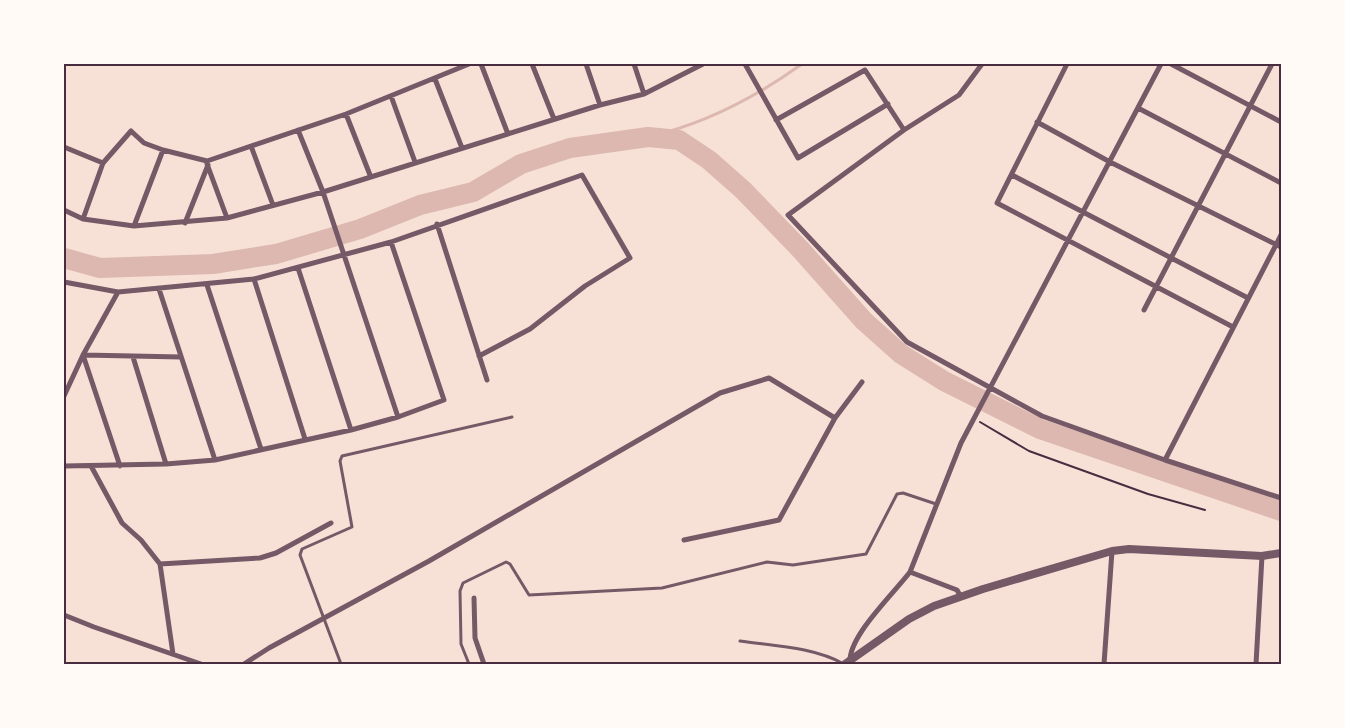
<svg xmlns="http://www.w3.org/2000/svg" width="1345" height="728" viewBox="0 0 1345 728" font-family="Georgia,serif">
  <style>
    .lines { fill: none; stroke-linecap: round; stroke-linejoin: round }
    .stream { stroke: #dcb8b0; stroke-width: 3 }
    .river { stroke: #dcb8b0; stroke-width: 20 }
    .path { stroke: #4a2c40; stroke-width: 2 }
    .service { stroke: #755966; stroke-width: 3 }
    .minor { stroke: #755966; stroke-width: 5 }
    .tertiary { stroke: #755966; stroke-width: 8 }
    .neatline { fill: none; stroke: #4a2c40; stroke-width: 2 }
  </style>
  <rect width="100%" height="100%" fill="#f7e1d7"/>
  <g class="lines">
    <!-- stream -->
    <path class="stream" d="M648 137C704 124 756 97 802 64"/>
    <!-- river -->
    <path class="river" d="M64 258 100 268 213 264 276 254 360 229 420 205 473 192 521 164 570 148 648 137 679 140 709 160 743 190 801 250 864 321 901 354 944 381 1040 429 1281 511"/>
    <!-- path -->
    <path class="path" d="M980 422 1029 451 1148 494 1205 510"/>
    <!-- service -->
    <path class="service" d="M740 641C775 646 813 647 844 664
      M341 664 300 555 302 549 352 527 340 461 342 456 512 417
      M469 664 461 644 460 591 463 583 506 562 510 564 529 595 662 588 767 562 793 565 866 554 897 494 903 493 936 504
      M583 664H668"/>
    <!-- minor -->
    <path class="minor" d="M481 64 508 134
      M532 64 554 119
      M586 64 600 105
      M634 64 644 94
      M745 64 798 158 888 104
      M982 64 959 95 904 130 788 215 907 342 1042 416 1165 460 1281 498
      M1067 64 997 203 1233 327
      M1171 64 1281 122
      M435 79 462 148
      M391 96 415 162
      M1138 108 1281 183
      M346 114 370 175
      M776 120 865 70 904 130
      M1037 122 1110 162 1281 247
      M298 130 323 192 398 417
      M251 146 273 205
      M64 147 103 163 131 131 144 143 163 150 207 161 346 114 469 64
      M207 164 227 218
      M1012 175 1248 298
      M64 210 83 219 103 163
      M83 219 134 226 227 218 323 192 600 105 644 94 703 64
      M185 223 208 165
      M437 224 487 380
      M134 226 163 150
      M298 268 351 430
      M254 279 305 439
      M64 282 118 292 254 279 391 242 582 175 630 258 585 286 530 329 479 356
      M207 285 261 449
      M159 289 215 460
      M1144 310 1272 64
      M133 357 166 464
      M64 396 83 355 118 292
      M1165 460 1281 235
      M64 466 166 464 215 460 351 430 398 417 444 400 391 242
      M91 466 122 523 141 540 160 564 173 654
      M120 466 83 355 181 357
      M684 540 779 520 835 418 862 382
      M160 564 260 558 276 553 331 523
      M961 597 957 590 910 572 961 443 1161 64
      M474 598 475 638 484 664
      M64 615 94 627 201 664
      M850 659C852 633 893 594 910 572
      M244 664 269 648 429 561 720 393 769 378 835 418
      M1104 664 1112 551
      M1256 664 1262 556"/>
    <!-- tertiary -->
    <path class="tertiary" d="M845 664 909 619 934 606 983 589 1112 551 1129 549 1262 556 1281 553"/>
  </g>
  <!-- border -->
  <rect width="1345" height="728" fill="none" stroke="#fffaf5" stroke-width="130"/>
  <rect x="65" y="65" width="1215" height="598" class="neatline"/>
</svg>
